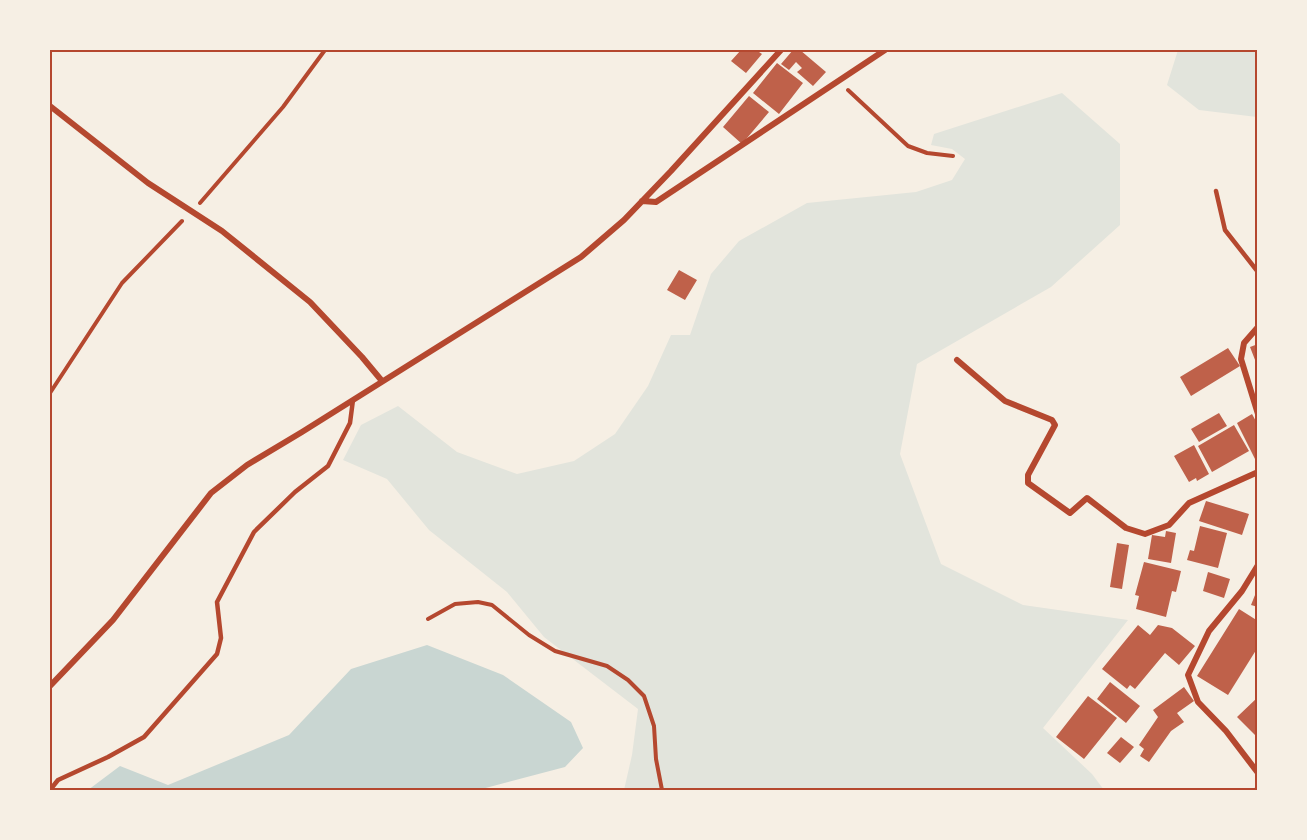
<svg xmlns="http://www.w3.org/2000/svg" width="1307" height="840" viewBox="0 0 1307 840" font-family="'DM Sans',sans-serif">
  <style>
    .green { fill: #e2e4dc }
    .water { fill: #c9d6d2 }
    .building { fill: #bf614a }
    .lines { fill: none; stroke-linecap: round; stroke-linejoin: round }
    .path { stroke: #b5482f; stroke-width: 4 }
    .service { stroke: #b5482f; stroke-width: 4.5 }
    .minor { stroke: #b5482f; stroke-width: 6 }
    .neatline { fill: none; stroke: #b5482f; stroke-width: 2 }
  </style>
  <rect width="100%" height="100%" fill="#f6efe4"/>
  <!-- green -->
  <path class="green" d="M1178 50H1257V117L1199 110 1167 85Z
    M1062 93 1120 144V225L1051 287 917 364 900 454 941 564 1023 605 1128 620 1043 728 1092 774 1104 790H624L632 755 638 709 544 637 507 592 429 530 387 479 343 460 361 425 398 406 457 452 517 474 574 461 615 434 648 386 671 335H690L711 274 739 241 807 203 916 192 952 180 965 159 952 149 931 145 934 134Z"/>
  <!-- water -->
  <path class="water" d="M427 645 503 675 571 722 583 748 565 767 478 790H88L120 766 168 785 289 735 351 669Z"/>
  <!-- building -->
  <path class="building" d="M741 50H756L762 54 746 73 731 61Z
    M793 50H800L826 72 813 86 797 72 802 68 796 62 789 70 781 64Z
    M777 63 803 83 779 114 753 93Z
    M749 96 769 112 742 144 723 127Z
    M679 270 697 280 685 300 667 290Z
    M1258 344V365H1257L1250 347Z
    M1228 348 1240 366 1191 396 1180 377Z
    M1219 413 1227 426 1199 442 1191 429Z
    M1252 414 1258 425V458L1255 459 1237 423Z
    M1234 425 1249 451 1212 472 1198 446Z
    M1194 445 1209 474 1197 481 1196 478 1189 482 1174 456Z
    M1206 501 1249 514 1242 535 1199 521Z
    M1200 526 1227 533 1218 568 1187 560 1190 550 1194 551Z
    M1166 531 1176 533 1171 563 1148 559 1152 535 1165 537Z
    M1117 543 1129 545 1122 589 1110 587Z
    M1144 562 1181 571 1176 592 1172 591 1166 617 1136 609 1139 596 1135 595Z
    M1208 572 1230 579 1224 598 1203 591Z
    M1257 590H1258V607L1251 605Z
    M1239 609 1258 621V647L1228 695 1197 676Z
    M1138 625 1150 635 1158 625 1172 628 1195 646 1179 665 1165 653 1135 689 1130 685 1127 689 1102 669Z
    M1110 682 1140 706 1126 723 1097 699Z
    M1184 687 1194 701 1177 713 1184 722 1171 731 1149 762 1140 756 1144 749 1139 745 1158 717 1153 710Z
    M1088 696 1117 718 1084 759 1056 737Z
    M1258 697V738L1237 717Z
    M1121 737 1134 747 1120 763 1107 753Z"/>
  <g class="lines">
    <!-- path -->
    <path class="path" d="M848 90 908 146 927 153 953 156
      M200 203 283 107 325 50
      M50 393 122 283 182 221
      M428 619 455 604 478 602 492 605 529 635 555 651 607 666 628 680 644 696 654 726 656 759 662 790"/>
    <!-- service -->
    <path class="service" d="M1216 191 1225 230 1258 272
      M50 790 58 780 108 757 144 737 217 654 221 638 217 602 254 532 295 492 328 466 350 423 353 400"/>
    <!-- minor -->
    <path class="minor" d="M50 106 148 183 222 231 310 302 362 357 382 381
      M642 201 656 202 885 50
      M1258 327 1244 343 1241 359 1258 414
      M957 360 1005 401 1052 420 1055 425 1028 475V483L1070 513 1087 498 1126 528 1145 534 1169 525 1189 503 1258 472
      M1258 565 1242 591 1209 631 1188 675 1198 702 1226 731 1258 773
      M50 686 113 620 211 493 247 465 302 432 581 257 624 220 671 171 781 50
      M1257 790H1258"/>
  </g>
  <!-- border -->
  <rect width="1307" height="840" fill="none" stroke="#f6efe4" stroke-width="102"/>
  <rect x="51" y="51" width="1205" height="738" class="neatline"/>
</svg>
